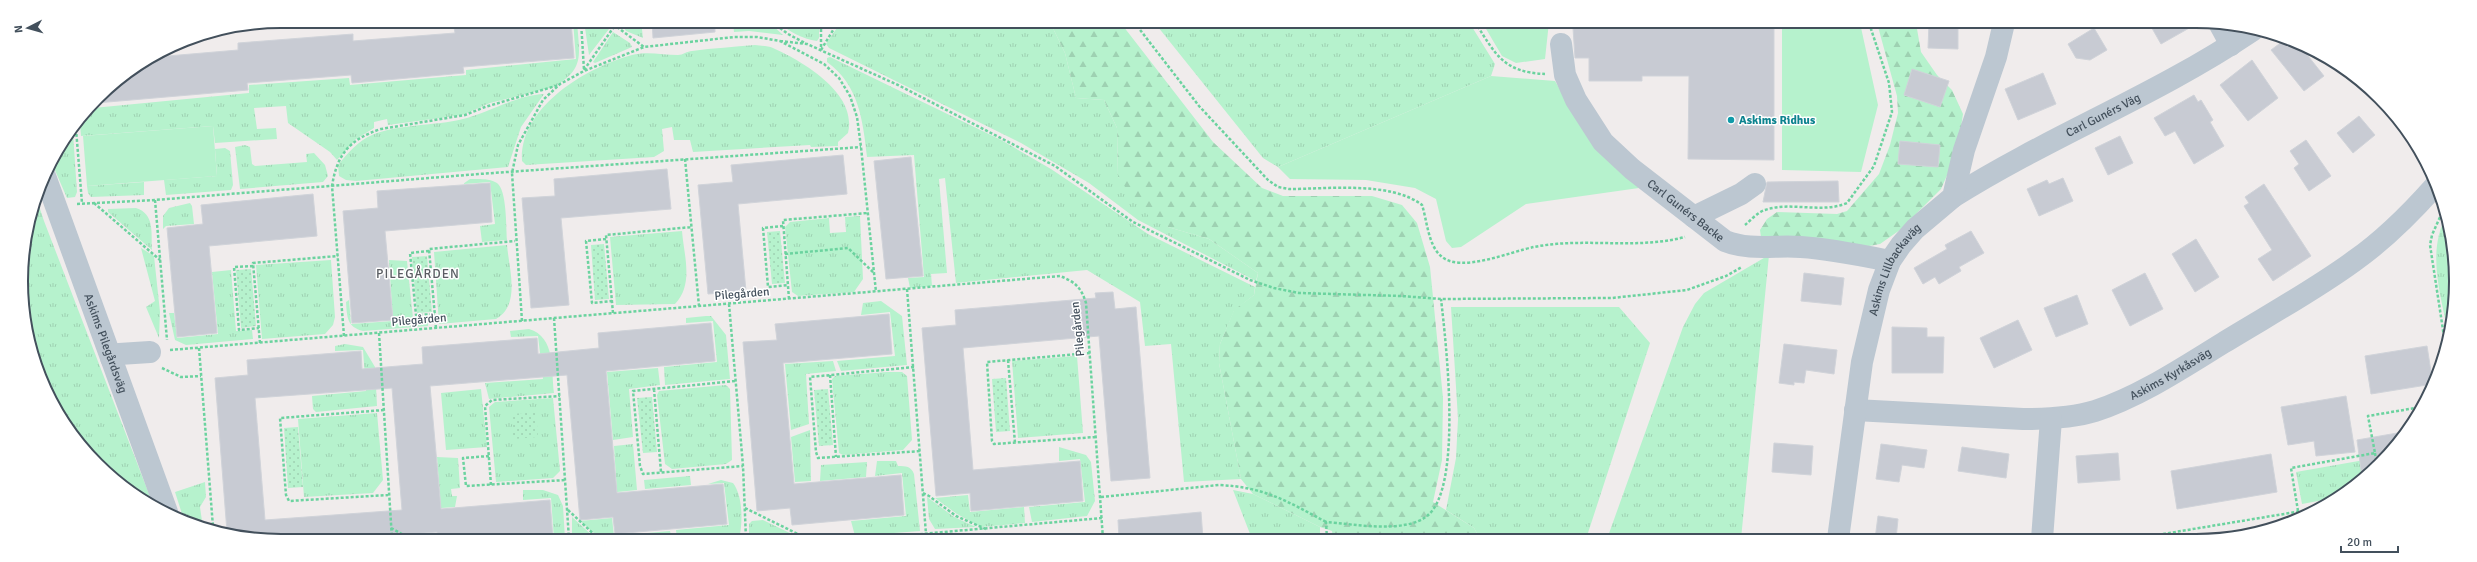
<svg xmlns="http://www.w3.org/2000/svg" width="2477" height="562" viewBox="0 0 2477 562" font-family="Signika,sans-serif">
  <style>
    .grass { fill: url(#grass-tufts) }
    .forest { fill: url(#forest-firs) }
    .park { fill: url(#park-dots) }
    .pitch { fill: #b6f2cd }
    .building { fill: #c8cbd3; stroke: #d0d3d9; fill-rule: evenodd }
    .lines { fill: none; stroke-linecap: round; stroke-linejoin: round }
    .path { stroke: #6bd39f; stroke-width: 2.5; stroke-dasharray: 3 2; stroke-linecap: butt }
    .minor { stroke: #bcc7d1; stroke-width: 22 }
    .culture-dot { fill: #0f9aa8; stroke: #fff; stroke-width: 1.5 }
    .labels { text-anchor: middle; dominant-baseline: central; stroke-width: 3; stroke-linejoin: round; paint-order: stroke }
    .street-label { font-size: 12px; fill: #43505c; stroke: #fff }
    .culture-label { font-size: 12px; font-weight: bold; fill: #0d838f; stroke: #fff; text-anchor: start }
    .neighbourhood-label { font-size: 13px; letter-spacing: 1px; fill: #595d62; stroke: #fff }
    .rim { fill: none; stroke: #43505c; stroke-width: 2 }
  </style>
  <defs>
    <pattern id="grass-tufts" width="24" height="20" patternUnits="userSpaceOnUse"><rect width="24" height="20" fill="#b6f2cd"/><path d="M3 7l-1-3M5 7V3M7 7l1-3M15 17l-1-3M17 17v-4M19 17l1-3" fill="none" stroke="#9ed1b2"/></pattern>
    <pattern id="forest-firs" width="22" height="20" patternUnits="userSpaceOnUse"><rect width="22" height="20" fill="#b6f2cd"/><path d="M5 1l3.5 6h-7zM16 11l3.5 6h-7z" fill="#9ed1b2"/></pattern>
    <pattern id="park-dots" width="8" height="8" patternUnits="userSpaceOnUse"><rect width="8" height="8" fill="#b6f2cd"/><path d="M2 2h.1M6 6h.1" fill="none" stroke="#9ed1b2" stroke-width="1.8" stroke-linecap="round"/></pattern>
  </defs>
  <rect width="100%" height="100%" fill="#f0ecec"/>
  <!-- grass -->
  <path class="grass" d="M573 21H577C579 54 586 69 553 87L490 103 462 115 388 125 387 119 374 122V128L356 139 337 160 330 152 288 123 286 106 254 108 257 129 276 128 277 139 215 143 213 126 81 136 80 124 93 108 249 93V85L349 78 350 85 466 75V70L576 59Z
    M584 21H599L609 29 589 55Z
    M623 21H641L643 38 626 31 622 24Z
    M733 22H769L783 35 749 31 734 32Z
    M777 22H819V38L817 41C802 39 789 31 777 22Z
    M841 22H1050L1065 53 1076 98 1104 100 1117 128 1118 177 1168 227 1209 239 1258 273 1256 281 1138 220 1089 183 1021 143 829 48 826 44Z
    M1154 22H1469L1495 64 1491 76 1278 167 1263 158Z
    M613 32 630 43 632 47 595 63 593 62Z
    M755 45C761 46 768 46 773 48 802 61 858 93 848 133L838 142V146L811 147 810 145 693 152 690 140H674L672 127 662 129 664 151 654 157 526 165 522 161C519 107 587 67 632 55 646 51 664 55 678 55 683 55 687 51 692 51 713 48 734 47 755 45Z
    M830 57 1001 140 1051 169 1148 234 1255 287 1254 295 1234 311 1220 344 1219 363 1241 479 1184 482 1171 344 1145 346 1140 302 1087 270 956 283 945 178 939 179 947 273 931 274 932 286 910 288 908 278 924 277 914 155 867 157C863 121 859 85 827 62V58Z
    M544 94 521 127 508 167 356 181 346 180 339 176 338 165C348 153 358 141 372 135 398 124 435 126 463 119 489 113 516 95 544 94Z
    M73 133 77 192 75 197 67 198 51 161Z
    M245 145 250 147 252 164 255 166 307 162 306 154 314 153 325 165 328 176 323 182 240 189 235 147Z
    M225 148 230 151 233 185 231 190 166 195 164 180 217 176 215 149Z
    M470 179C478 179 490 178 497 183 507 190 506 227 507 240L482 242 480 226 495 224 490 182 463 184Z
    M144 182V195L91 197 88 193 87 186Z
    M38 203 44 221 154 507 75 439 30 349 22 264Z
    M190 203 192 206 194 224 166 226 163 229V216L169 208Z
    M136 208C155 214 151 233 152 250L108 212V209Z
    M2447 215 2454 315 2448 333C2441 295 2426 251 2447 215Z
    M860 216 863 279 854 292 798 296 792 292 785 227 790 222 829 218 830 233 846 232 845 217Z
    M682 231C684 256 694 284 675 304L616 305 610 237Z
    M507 245C509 269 521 305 496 319L439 324 434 252Z
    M141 248 154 256 160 312 159 338 146 307 155 301Z
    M1769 255 1741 539H1607L1683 327 1695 304 1704 293Z
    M331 260 335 317 333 325 325 334 262 339 256 265Z
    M389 260 407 261 413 318 428 317V326L363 331C347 327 347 317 346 302L349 300 351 324 393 321Z
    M231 270 236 331 252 330 253 339 186 345 175 340 169 313H174L177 338 218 334 212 272Z
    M881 301 902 316 907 365 841 371 837 361 895 356 890 312 861 315 863 303Z
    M1451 307H1619L1650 343 1586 539H1480L1474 528 1446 510 1456 458 1458 419Z
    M706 316H711L726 335 730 379 665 385 664 367 717 362 713 321 686 323V318Z
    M529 329C556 337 551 370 554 393L489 399 485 383 543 379 538 336 511 337 510 331Z
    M345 344 363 347 375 367 377 406 316 412 313 409 312 396 366 391 363 350 335 351V346Z
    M1077 356 1083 433 1018 438 1012 361Z
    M833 361 836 371 806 374 809 424 791 430 785 364Z
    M658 368 660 385 629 389 633 437 613 440 607 372Z
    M887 372H902L907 376 912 440 903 450 843 455 839 453 832 379 835 376Z
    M726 385 730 389 732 460 726 464 672 469 665 464 657 395 659 391Z
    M481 389 487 447 446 450 441 393Z
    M553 398 560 471 553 478 496 482 489 407 495 402Z
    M377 413 383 480 373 493 304 497 298 419Z
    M810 430 811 481 795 482 791 437Z
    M633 444 637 490 617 492 614 446Z
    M1059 447 1086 455 1091 462 1095 501 1087 516 1032 522 1029 507 1085 502 1080 459 1059 461Z
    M437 457 458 458 460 488 451 489 452 496H457L455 507 441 508Z
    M2370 459 2372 470 2334 498 2302 504 2296 472Z
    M877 461H896L898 466C906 466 911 466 914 474L920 531 855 536 851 521 906 516 902 473 875 476Z
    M867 462 866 477 820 481 821 465Z
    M690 476 691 485 645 489 644 480Z
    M721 480 733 483C743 496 743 523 739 539H677L676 530 729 525 724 483 708 484Z
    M205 482 206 497 200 507 202 521 206 525 183 517 175 492Z
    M523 490H543L558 495 563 506 565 539H554L551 498 523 500Z
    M1233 490 1253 494 1320 527V539H1252Z
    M968 495 970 512 1024 507 1025 523 981 527 957 514 935 498Z
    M927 497 954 517 976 527 935 529 929 519Z
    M572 517 596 539H572Z
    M612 518 614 536 670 531 672 539H601L580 521Z
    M763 520 800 538 803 539H749V524L752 521Z"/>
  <!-- forest -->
  <path class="forest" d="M1050 22H1120L1213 142 1262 188 1283 196H1372L1402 205 1417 223 1430 267 1443 398 1442 460 1433 502 1474 528 1480 539H1333L1332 531 1320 527 1253 494 1241 479 1219 363 1220 344 1234 310 1254 295 1258 273 1209 239 1168 227 1142 211 1118 177 1117 128 1104 100 1076 98 1065 53Z
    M1877 23H1916L1921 52 1937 75 1952 90 1963 114 1960 134 1952 164 1941 189 1900 230 1880 244 1869 246 1761 237 1760 230 1767 219 1777 212 1837 214 1847 211 1879 174 1890 145 1898 113 1897 96Z"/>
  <!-- park -->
  <path class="park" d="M780 231 785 283 772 284 767 232Z
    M604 244 609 299 595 300 591 245Z
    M427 256 432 312 417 313 412 257Z
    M251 269 256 326 241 328 236 270Z
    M1006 378 1010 431 996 432 992 379Z
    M828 389 833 445 819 446 814 390Z
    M652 397 657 452 643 453 637 398Z
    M536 412 538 437 513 439 512 414Z
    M298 427 303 487 288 488 284 428Z"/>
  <!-- pitch -->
  <path class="pitch" d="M1482 22H1549L1545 59 1516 63 1502 56Z
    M1782 23H1860L1878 105 1861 172 1782 170Z
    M1491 76 1555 81 1585 132 1639 188 1526 204 1461 247 1452 248 1446 241 1436 199 1415 188 1366 180 1290 179 1278 167Z
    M213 126 217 176 87 186 83 136Z"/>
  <!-- building -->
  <path class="building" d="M518 21H571L574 58 463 67 464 73 352 83 351 75 247 83 248 90 96 103 109 86 156 57 238 50V43L353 34V41L455 33 454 27Z
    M652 21 715 22V32L653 38Z
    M1712 23H1774V160L1688 159 1689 76H1642V81H1589V58H1575L1573 28 1712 29Z
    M1929 23H1958V49L1928 48Z
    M2149 23H2198L2161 44Z
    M2094 28 2107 50 2090 60 2076 58 2068 44Z
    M2283 41 2301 47 2324 76 2304 91 2271 50Z
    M2252 60 2278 98 2248 121 2220 85Z
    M1912 69 1949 81 1940 107 1904 95Z
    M2043 73 2056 104 2018 120 2005 89Z
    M2194 95 2198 102 2201 100 2213 120 2210 122 2224 146 2194 164 2175 131 2165 136 2154 118Z
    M2359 116 2375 135 2353 153 2337 133Z
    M2120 136 2133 163 2108 175 2095 148Z
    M2306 140 2331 176 2309 191 2294 168 2299 164 2290 151Z
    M1900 141 1940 145 1938 167 1898 164Z
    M843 155 847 194 738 204 746 291 708 294 698 185 733 182 731 165Z
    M911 157 923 276 886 279 874 161Z
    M667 169 671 209 561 218 569 305 531 308 522 198 555 196 554 179Z
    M2063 178 2073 201 2039 216 2027 189 2047 180 2049 184Z
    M1838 181 1839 202H1763L1767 182Z
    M490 183 492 222 385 231 393 320 352 323 343 211 378 208 377 191Z
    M2264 184 2311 256 2273 281 2258 259 2272 250 2244 206 2249 203 2245 197Z
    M313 194 317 236 209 246 217 333 177 337 167 228 203 224 201 205Z
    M1971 231 1984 253 1959 267 1961 271 1939 284 1935 277 1923 284 1914 268 1947 249 1945 245Z
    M2196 239 2219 277 2195 292 2172 254Z
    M1804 273 1844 278 1841 305 1801 301Z
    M2145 273 2163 309 2130 326 2112 290Z
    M1113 292 1115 309 1136 307 1150 478 1111 481 1099 336 963 348 973 470 1080 461 1083 501 971 511 970 493 936 496 922 328 956 325 955 310 1096 298 1095 293Z
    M2077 295 2088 324 2056 337 2044 308Z
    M889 314 892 354 783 363 794 484 901 475 904 515 792 525 790 508 757 511 743 342 777 340 775 324Z
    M2018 320 2032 350 1994 368 1980 338Z
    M711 323 715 361 606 371 617 493 723 484 727 524 615 534 613 517 580 520 567 375 430 386 441 509 550 500 553 539H438L437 532 377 537V539H247L227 532 215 378 248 375 247 360 361 351 362 369 423 364 422 347 537 338 538 354 599 348 598 333ZM392 388 402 510 265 520 255 398Z
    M1892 327 1927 328V337H1944L1943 373H1892Z
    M1784 344 1837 350 1834 374 1806 370 1804 383 1794 382V385L1779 383Z
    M2427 346 2433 384 2371 394 2365 356Z
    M2346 396 2355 452 2316 456 2314 441 2288 445 2281 407Z
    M2403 432 2380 465 2362 477 2357 440Z
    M1774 443 1813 446 1811 475 1772 472Z
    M1881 444 1927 450 1924 468 1902 465 1899 482 1876 479Z
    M1962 447 2009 454 2006 478 1958 471Z
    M2118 453 2120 480 2078 483 2076 456Z
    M2271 454 2277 492 2177 509 2171 471Z
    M1201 512 1203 539H1119L1118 520Z
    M1878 516 1898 519 1896 539H1875Z"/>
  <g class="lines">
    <!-- path -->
    <path class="path" d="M581 21 584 70
      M609 21 644 47
      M772 22 788 34 805 43
      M1134 22 1199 106 1268 180 1278 187 1289 189C1327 189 1391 181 1422 205 1427 220 1428 245 1441 256 1460 274 1512 251 1534 247 1584 237 1636 250 1685 237
      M1475 22C1496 55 1503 72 1545 74
      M780 41 807 44 898 85 1055 166 1133 222 1250 280 1274 288 1299 293 1401 296 1441 299 1612 298 1687 290 1726 276 1742 267
      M821 47V22
      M821 50 838 22
      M584 70 618 21
      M76 129 82 203
      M685 159 699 306
      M155 200 167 340
      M94 203 160 260
      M77 204 155 200 479 174 861 147
      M2444 208 2432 235 2430 245 2445 343
      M1745 225C1751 220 1758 212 1765 210 1791 201 1822 214 1847 203L1874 166 1892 112 1889 83 1869 23
      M783 226 763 228 768 287 788 285
      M606 239 586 241 592 303 612 301
      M429 251 410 253 416 315 435 314
      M785 254 848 248 874 273
      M253 266 234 267 239 330 259 328
      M907 289 926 534
      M789 299 783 220 868 213
      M729 304 743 466 746 539
      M613 313 606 235 692 227
      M554 318 569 539
      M522 321 512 173 518 145 543 100 560 84 584 71 644 47 734 37H757L780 41 824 64 839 78 850 96 857 117 861 147 876 292
      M436 328 429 249 515 241
      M379 333 392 539
      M344 336 332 186C337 154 350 139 381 129L465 115 485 107 559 85
      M260 343 253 263 338 256
      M199 348 213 527
      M170 350 1060 276C1075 282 1081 287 1086 303L1103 539
      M1090 353 987 362 992 441 994 444 1096 437
      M1008 360 1015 443
      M914 367 810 377 816 452 818 458 921 451
      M162 368 181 377 201 376
      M830 375 836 457
      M735 381 633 391 640 466 643 474 743 466
      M654 389 661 472
      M384 410 280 418 286 495 289 501 388 495
      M2375 453 2377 467
      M489 456 463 458 466 486 566 480
      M491 485 485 406 492 400 560 396
      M923 493 929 496 956 516 986 529
      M1101 497 1219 485C1264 487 1287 501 1326 522
      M745 508 808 539
      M568 510 599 539
      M2298 511 2291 468 2375 453 2368 416 2421 407
      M391 528 411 539
      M2163 534 2320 508
      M865 539 1102 518
      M1327 539 1326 522C1353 524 1404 534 1427 516 1463 488 1446 343 1441 299"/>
    <!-- minor -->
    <g class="minor">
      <path d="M2219 23 2231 45"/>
      <path id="s1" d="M1561 44 1565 75 1576 100 1603 142 1632 169 1725 241C1750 251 1775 245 1801 247 1831 249 1860 255 1890 261"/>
      <path id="s2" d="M45 176 167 512"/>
      <path id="s3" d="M1953 197C2050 136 2157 95 2252 31"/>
      <path d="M1694 217 1741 194 1755 184"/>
      <path d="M111 358 119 354 150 352"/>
      <path id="s4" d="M1855 410 2023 419C2048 419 2072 418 2095 411 2139 397 2184 367 2223 343 2267 316 2313 291 2354 261 2384 240 2410 214 2434 187"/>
      <path id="s5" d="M1838 539 1862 362 1879 290 1890 261 1901 245 1915 229 1953 197 1964 150 1996 57 2004 23"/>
      <path d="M2042 539 2051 419"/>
    </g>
  </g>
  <!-- markers -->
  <circle class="culture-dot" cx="1731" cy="120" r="4"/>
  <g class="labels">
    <!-- street labels -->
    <g class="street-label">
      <text stroke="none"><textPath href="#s3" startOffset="171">Carl Gunérs Väg</textPath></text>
      <text stroke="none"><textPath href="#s1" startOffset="216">Carl Gunérs Backe</textPath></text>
      <text stroke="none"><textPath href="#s5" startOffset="278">Askims Lillbackaväg</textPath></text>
      <text transform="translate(742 294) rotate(-5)">Pilegården</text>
      <text transform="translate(419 320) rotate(-5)">Pilegården</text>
      <text transform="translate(1078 329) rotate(-96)">Pilegården</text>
      <text stroke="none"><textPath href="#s2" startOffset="178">Askims Pilegårdsväg</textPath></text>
      <text stroke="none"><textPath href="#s4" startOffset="325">Askims Kyrkåsväg</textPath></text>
    </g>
    <!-- culture labels -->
    <g class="culture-label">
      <text x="1739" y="120">Askims Ridhus</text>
    </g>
    <!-- neighbourhood labels -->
    <g class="neighbourhood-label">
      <text x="418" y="274">PILEGÅRDEN</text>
    </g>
  </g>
  <!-- crop -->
  <path d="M0 0H2477V562H0ZM281 28H2196A253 253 0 0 1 2449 281V281A253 253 0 0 1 2196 534H281A253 253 0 0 1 28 281V281A253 253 0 0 1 281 28Z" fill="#fff" fill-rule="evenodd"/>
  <path class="rim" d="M281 28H2196A253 253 0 0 1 2449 281V281A253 253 0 0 1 2196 534H281A253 253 0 0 1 28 281V281A253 253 0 0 1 281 28Z"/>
  <!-- north arrow -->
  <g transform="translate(28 28) rotate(264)" stroke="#ffffff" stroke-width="3" paint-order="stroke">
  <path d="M0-3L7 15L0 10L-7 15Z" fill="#43505c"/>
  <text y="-6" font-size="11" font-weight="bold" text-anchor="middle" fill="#43505c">N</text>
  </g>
  <!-- scale -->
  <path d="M2341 546v6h57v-6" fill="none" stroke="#43505c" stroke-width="2"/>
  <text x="2347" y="546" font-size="12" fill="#43505c" stroke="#ffffff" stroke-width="3" paint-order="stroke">20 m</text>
</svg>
